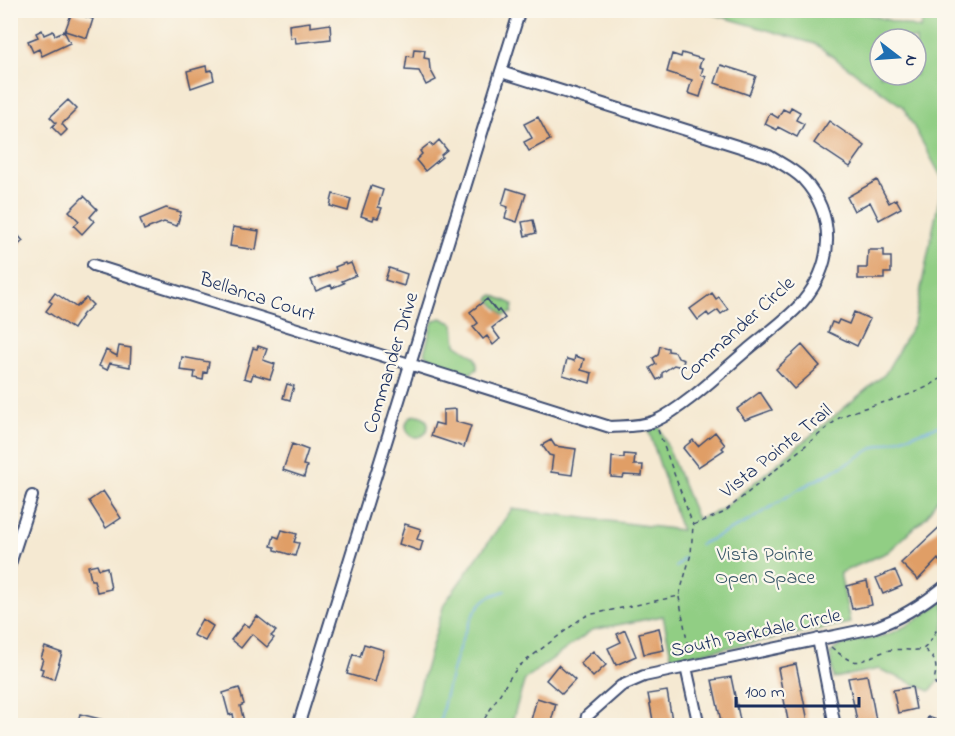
<svg xmlns="http://www.w3.org/2000/svg" width="955" height="736" viewBox="0 0 955 736" font-family="'Indie Flower',sans-serif">
  <style>
    .green { fill: #91ce84; stroke: #567e71; stroke-width: 1.5; fill-rule: evenodd }
    .lines { fill: none; stroke-linecap: round; stroke-linejoin: round }
    .stream { stroke: #76aee5; stroke-width: 2 }
    .building { fill: #e09e66 }
    .street-casing { stroke: #3c4b6f; stroke-width: 14 }
    .path { stroke: #3c4b6f; stroke-width: 1.5; stroke-dasharray: 4.5 4.5; stroke-linecap: butt }
    .street { stroke: #fff; stroke-width: 10 }
    .labels { text-anchor: middle; dominant-baseline: central; stroke-width: 4.5; stroke-linejoin: round; paint-order: stroke }
    .street-label { font-size: 20px; fill: #1b2f5e; stroke: #fbf7ec }
    .park-label { font-size: 20px; fill: #385768; stroke: #fbf7ec }
  </style>
  <rect width="100%" height="100%" fill="#fbf7ec"/>
  <filter id="ink" filterUnits="userSpaceOnUse"><feTurbulence type="fractalNoise" baseFrequency=".0167" numOctaves="2"/><feDisplacementMap in="SourceGraphic" scale="12" xChannelSelector="R" yChannelSelector="G"/><feConvolveMatrix kernelMatrix="1 2 1 2 8 2 1 2 1" color-interpolation-filters="sRGB"/></filter>
  <filter id="wash" filterUnits="userSpaceOnUse"><feTurbulence type="fractalNoise" baseFrequency=".008" numOctaves="4" result="noise"/><feDisplacementMap in="SourceGraphic" scale="24" xChannelSelector="R" yChannelSelector="G"/><feGaussianBlur stdDeviation="1.35" result="paint"/><feColorMatrix in="noise" values="0 0 0 0 0 0 0 0 0 0 0 0 0 0 0 0 0 1.4 0 .05"/><feComposite in="paint" operator="in"/></filter>
  <g filter="url(#wash)">
    <rect width="100%" height="100%" fill="#f5e9d2"/>
    <!-- green -->
    <path class="green" d="M702 11H856L921 29 924 11H944V487L927 516 888 552 840 573 850 623 672 659 663 616 592 630 525 679 511 725 409 726 444 604 512 509 681 530 648 428 659 426 697 519 721 510 885 374 914 323 943 180 903 107 815 44ZM880 39H916V75H880Z
      M493 295 513 304 512 313 504 315 489 299Z
      M441 318 454 324 456 344C466 353 478 353 477 369L469 374 432 362 429 357 424 353 433 321Z
      M406 426a11 11 0 1 1 22 0a11 11 0 1 1-22 0Z
      M944 600V680L938 681 930 691 879 669 834 678 830 654C843 638 865 642 883 636 906 629 925 614 944 600Z"/>
    <g class="lines">
      <!-- stream -->
      <path class="stream" d="M699 545 749 521 799 489 843 466 873 448 944 424
        M676 567 684 558
        M439 726C445 697 463 614 487 598 492 595 499 593 505 591"/>
    </g>
    <g id="blocks">
      <!-- building -->
      <path class="building" d="M72 12 93 19 87 38 65 31Z
        M310 22V27L330 24 331 39 296 43 295 37 290 38 289 25Z
        M42 30 44 35 53 31 55 35 64 31 70 43 42 56 39 49 33 52 28 41 38 37 36 33Z
        M414 49 425 50 424 58 429 59 430 69 436 80 426 85 419 71 405 70 407 56 413 57Z
        M682 53 702 59 699 67 703 68 701 75 706 77 700 97 688 93 692 80 667 72 672 54 681 57Z
        M721 65 756 76 749 95 715 83Z
        M206 66 207 71 212 70 214 80 191 88 187 71Z
        M68 100 77 109 62 124 67 130 61 136 52 127 56 123 50 117Z
        M791 107 800 112 796 120 804 124 797 137 778 127 777 130 765 124 770 113 778 118 783 109 789 112Z
        M538 117 550 140 529 151 524 142 532 138 524 124Z
        M829 121 865 146 850 167 814 143Z
        M439 140 447 150 441 155 442 157 425 171 416 160 422 154 420 151 430 143 433 146Z
        M877 180 889 203 896 199 901 208 879 220 870 202 854 211 847 197Z
        M371 186 383 190 378 207 382 208 378 218 374 217 373 220 361 216Z
        M507 188 526 194 517 222 505 218 508 207 502 205Z
        M333 194 351 199 348 211 330 206Z
        M84 196 97 209 90 217 94 221 82 234 74 226 79 221 69 211Z
        M166 208 181 212 177 226 164 222 144 230 140 219Z
        M533 220 536 233 525 236 522 222Z
        M10 226 23 241 10 252Z
        M233 227 259 231 256 250 230 246Z
        M868 250H884V257H891V273H884V279H858V268H867Z
        M345 263 346 265 351 263 356 275 342 281 344 283 332 288 331 285 316 291 311 280 336 270 335 267Z
        M389 268 407 274 404 286 385 280Z
        M55 293 76 307 86 298 93 305 83 314 73 329 46 311 52 303 49 301Z
        M712 293 716 299 719 297 728 309 721 314 718 310 709 316 707 313 698 320 690 309Z
        M487 299 497 312 499 310 505 318 492 328 500 339 493 345 487 336 483 339 473 327 478 323 470 312Z
        M854 312 870 319 857 346 828 332 832 322 837 324 839 320 849 324Z
        M802 345 820 366 794 389 776 369Z
        M119 346 131 348 130 367 110 363 107 370 99 366 106 350 117 356Z
        M258 346 267 349 263 360 275 364 270 379 253 374 251 380 244 378 253 348 257 349Z
        M660 346 668 348V351L675 352 678 358 684 360 682 367 674 365 662 373V377L657 380 650 368 656 364 653 358 658 355Z
        M575 356 584 359 581 370 592 373 590 383 563 375 567 359 574 361Z
        M182 357 209 362 207 373 204 372 203 380 194 378 195 372 180 370Z
        M287 384 294 386 290 400 283 398Z
        M760 392 772 410 745 420 737 409Z
        M456 409V422L471 426 464 447 431 436 435 423 443 425V410Z
        M715 432 725 445 722 448 724 450 698 467 683 448 693 440 698 446Z
        M551 440 555 446 576 449 572 475 551 472 553 456 549 455 542 445Z
        M292 444 308 450 303 465 307 466 304 477 283 470Z
        M624 454 635 455 634 465H643L642 476 624 475 623 478 611 477 612 457 624 458Z
        M103 491 121 518 106 528 89 501Z
        M945 522V556L939 561 938 559 918 580 901 563Z
        M405 524 421 529 417 539 423 541 420 551 399 544Z
        M282 530 297 534 294 542 299 543 295 556 275 550V547L271 546 274 536 279 538Z
        M97 564 99 569 107 567 111 589 97 592 94 580H91L88 566Z
        M895 570 902 586 883 594 876 578Z
        M867 581 872 605 852 609 847 586Z
        M257 616 276 631 271 636 274 638 267 647 252 634 241 648 231 640 244 624 249 627Z
        M202 619 213 626 205 641 193 635Z
        M659 628 664 650 644 654 639 633Z
        M625 630 636 656 616 665 608 648 621 642 617 634Z
        M364 644 384 650 375 682 347 674 353 654 360 657Z
        M45 647 62 653 54 679 41 675 43 669 40 668 43 659 41 658Z
        M593 651 606 665 593 677 580 663Z
        M796 664 808 721V726H789L778 668Z
        M558 665 575 680 562 694 546 680Z
        M867 675 873 704 877 726H858L853 701 848 678Z
        M731 677 741 725 722 726 712 680Z
        M912 687 916 709 898 713 893 690Z
        M239 688 244 704 240 706 244 721 235 724 233 714 229 715 223 693Z
        M667 691 673 726H654L648 694Z
        M537 698 556 704 550 725 531 720Z
        M80 714 116 723 115 726H77Z
        M928 717 945 723V726H925Z"/>
    </g>
  </g>
  <g filter="url(#ink)">
    <use href="#blocks" fill-opacity="0" stroke="#3c4b6f" stroke-width="1.5"/>
    <g class="lines">
      <!-- street casing -->
      <g class="street-casing">
        <path id="street" d="M93 265 610 427C625 426 641 427 655 421 684 408 721 372 746 351 762 337 792 316 804 300 834 263 836 215 803 179 793 169 780 163 769 156L501 72
          M10 564 32 496
          M818 639 835 726
          M686 667 699 726
          M298 726 520 10
          M585 726 587 716 621 686 644 676 873 628C899 619 922 605 944 587"/>
      </g>
      <!-- path -->
      <path class="path" d="M658 430 693 525
        M679 597 690 657
        M831 647C862 673 858 658 890 650 902 648 912 652 923 649 933 642 933 629 944 624
        M925 650C936 659 938 666 934 680L936 685
        M480 726 511 676 519 666 582 618 588 615 679 596 691 554 693 525 723 513 839 418C873 401 914 400 944 376"/>
      <!-- street -->
      <use href="#street" class="street"/>
    </g>
  </g>
  <g class="labels">
    <!-- street labels -->
    <g class="street-label">
      <text transform="translate(257 298) rotate(18)">Bellanca Court</text>
      <text transform="translate(738 330) rotate(-42)">Commander Circle</text>
      <text transform="translate(392 363) rotate(-73)">Commander Drive</text>
      <text transform="translate(777 452) rotate(-39)">Vista Pointe Trail</text>
      <text transform="translate(756 634) rotate(-12)">South Parkdale Circle</text>
    </g>
    <!-- park labels -->
    <g class="park-label">
      <text x="765" y="555">Vista Pointe<tspan x="765" dy="23">Open Space</tspan></text>
    </g>
  </g>
  <!-- margin -->
  <rect width="955" height="736" fill="none" stroke="#fbf7ec" stroke-width="36"/>
  <!-- north arrow -->
  <g transform="translate(898 57) rotate(107)"><circle r="28" fill="#fbf7ec" stroke="#a1a7b3" stroke-width="1.5"/>
  <path d="M0-4.5L10 22L0 15L-10 22Z" fill="#1f6fb2"/>
  <text y="-9" font-size="16" font-weight="bold" text-anchor="middle" fill="#1b2f5e">N</text>
  </g>
  <!-- scale -->
  <path d="M736 697v9h123v-9" fill="none" stroke="#1b2f5e" stroke-width="3"/>
  <text x="745" y="697" font-size="18" fill="#1b2f5e" stroke="#fbf7ec" stroke-width="4.5" paint-order="stroke">100 m</text>
</svg>
